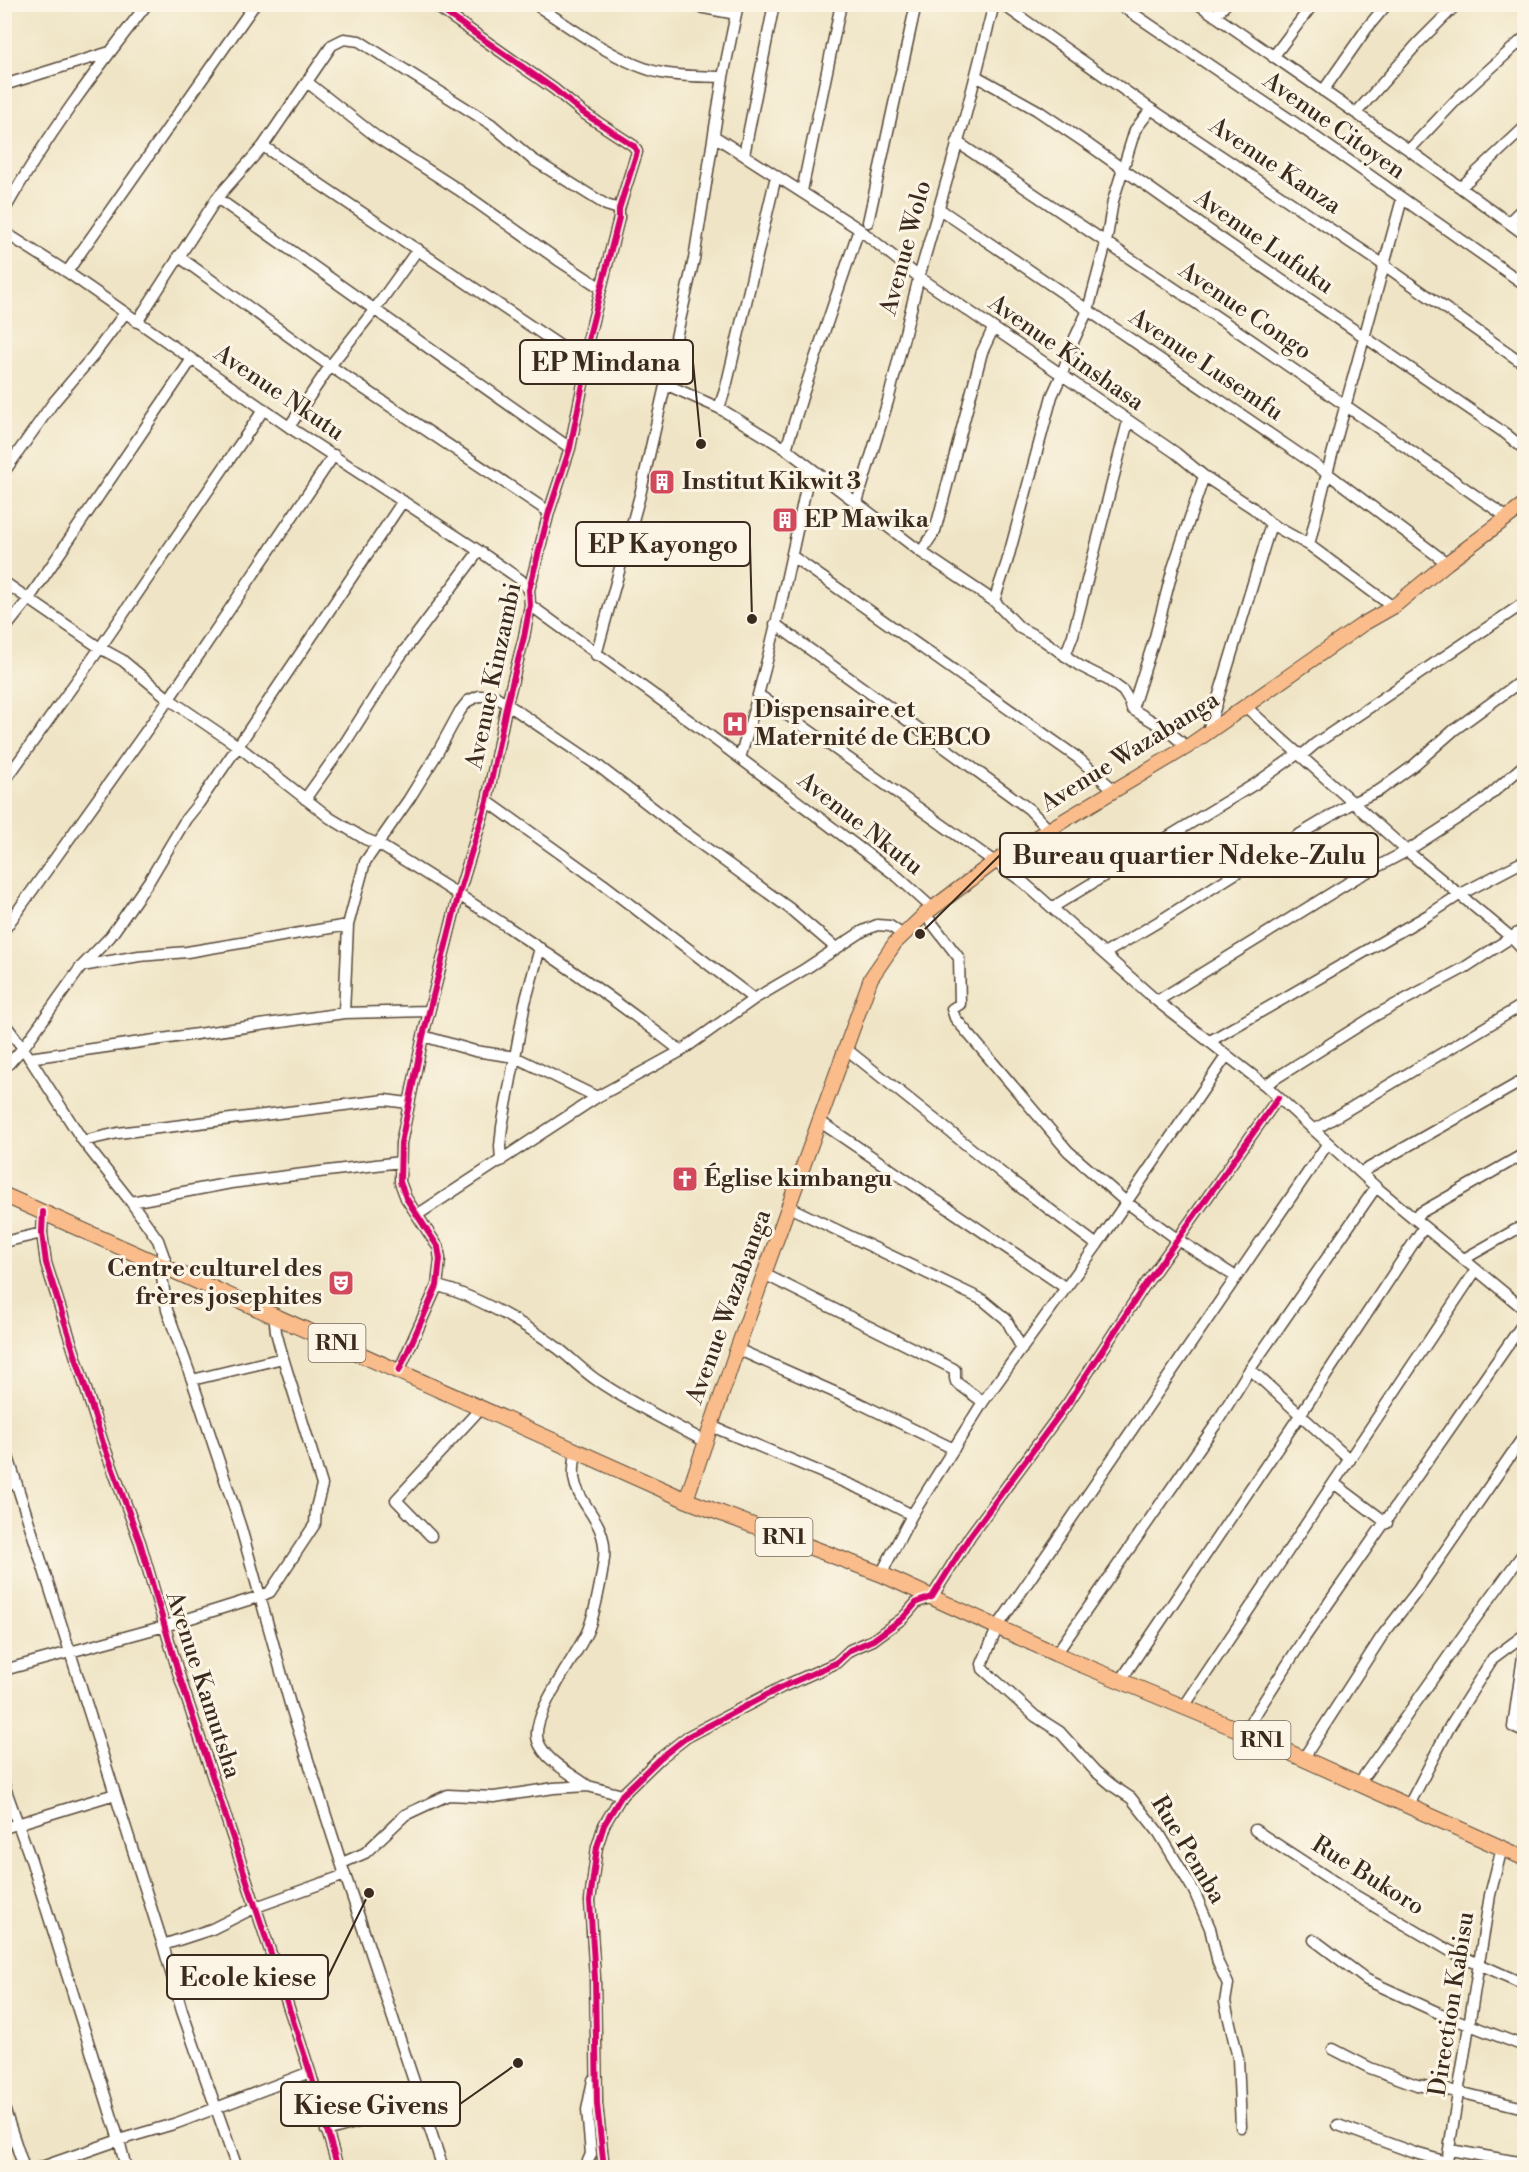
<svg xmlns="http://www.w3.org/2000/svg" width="1529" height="2172" viewBox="0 0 1529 2172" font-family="'Libre Bodoni',serif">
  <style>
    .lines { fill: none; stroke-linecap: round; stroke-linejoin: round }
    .minor-casing { stroke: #564637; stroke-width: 13 }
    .major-casing { stroke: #564637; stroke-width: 16 }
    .highway-casing { stroke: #564637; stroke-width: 17 }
    .minor { stroke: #fff; stroke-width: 10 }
    .major { stroke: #f9bc8a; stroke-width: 14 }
    .highway { stroke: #f9bc8a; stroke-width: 15 }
    .cycleway-casing { stroke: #fcf5e5; stroke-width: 10 }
    .cycleway { stroke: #d6006c; stroke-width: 6 }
    .labels { text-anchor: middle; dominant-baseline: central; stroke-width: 6; stroke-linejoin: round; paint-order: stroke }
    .shield { fill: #fcf5e5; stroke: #75675a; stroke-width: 1.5 }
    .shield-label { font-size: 22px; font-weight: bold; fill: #3b2a1e }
    .street-label { font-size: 24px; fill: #3b2a1e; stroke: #fcf5e5 }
    .poi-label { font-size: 24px; font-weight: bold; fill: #3b2a1e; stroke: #fcf5e5; text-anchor: start }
    .leader { fill: none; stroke: #3b2a1e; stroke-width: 2 }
    .callout-dot { fill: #3b2a1e; stroke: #fcf5e5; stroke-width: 2 }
    .callout { fill: #fcf5e5; stroke: #3b2a1e; stroke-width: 2 }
    .callout-label { font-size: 26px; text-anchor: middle; font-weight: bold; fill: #3b2a1e }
  </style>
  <rect width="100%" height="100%" fill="#fcf5e5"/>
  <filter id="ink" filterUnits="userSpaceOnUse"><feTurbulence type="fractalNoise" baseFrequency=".0167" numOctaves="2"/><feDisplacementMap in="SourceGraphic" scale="12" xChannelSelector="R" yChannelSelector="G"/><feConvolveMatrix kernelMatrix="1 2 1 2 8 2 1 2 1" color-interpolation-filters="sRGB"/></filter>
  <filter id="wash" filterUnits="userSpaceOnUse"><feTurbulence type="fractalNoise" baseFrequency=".008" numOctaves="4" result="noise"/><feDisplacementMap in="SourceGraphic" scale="24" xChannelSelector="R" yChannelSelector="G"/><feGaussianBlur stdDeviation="1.35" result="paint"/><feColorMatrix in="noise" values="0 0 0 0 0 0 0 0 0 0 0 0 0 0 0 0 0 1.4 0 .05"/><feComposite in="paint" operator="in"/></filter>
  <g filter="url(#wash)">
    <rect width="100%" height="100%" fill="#efe4c5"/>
  </g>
  <g filter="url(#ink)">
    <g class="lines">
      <!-- minor casing -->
      <g class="minor-casing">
        <path id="minor" d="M535 4C569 27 623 66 662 73 682 77 703 76 723 77
          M683 4 736 14
          M1002 4 1151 109 1384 265 1524 364
          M1119 4 1301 127 1524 284
          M1198 4 1409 150 1524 234
          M1215 16 1226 4
          M1273 57 1313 4
          M976 76 1037 110 1089 145 1213 233 1506 434 1524 449
          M307 82 378 138 459 190 558 260 601 288
          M4 85 110 52
          M1323 91 1367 28 1387 4
          M1356 113 1419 42 1457 4
          M714 136 859 229 919 277 1176 453 1204 476 1253 508 1271 524 1309 545 1393 607
          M957 142 1251 340 1508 518
          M263 146 587 364
          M1409 150 1460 96 1524 38
          M744 155 774 4
          M1461 187 1524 128
          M802 191 841 4
          M217 198 570 448
          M938 208 1327 473 1447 563
          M4 211C45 138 96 70 147 4
          M868 222 916 4
          M1509 222 1524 207
          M4 232 67 272 289 427 479 551 521 580 529 590
          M178 256 330 366 549 512
          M67 272 255 4
          M137 322 217 198 263 146 332 45 344 39 359 41 491 124 532 159 606 205 619 209
          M665 384 719 408 786 449 921 552 994 601 1020 628 1040 638 1080 666 1108 680 1123 691 1130 702 1132 709 1167 730 1187 747
          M719 408 726 387 776 176
          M289 427 330 366 375 309 418 249
          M786 449 802 397 859 229
          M4 472 53 403 93 356 125 313
          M857 502 888 401 919 277 965 117 994 4
          M1309 545 1327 473 1402 199
          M921 552 935 531 982 352 993 329
          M792 556 1078 758 1114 790
          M4 582 100 648 122 660 169 699 238 746 330 818 365 839 378 844C482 908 584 975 681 1051
          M994 601 1007 562 1052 396 1062 374 1073 342 1088 310 1106 243 1113 201 1135 130 1151 109
          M530 605 705 732 898 877 932 908
          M775 624 1029 809 1048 829
          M4 630 28 600 192 359
          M596 655 640 495 694 259 723 77 738 4
          M1065 656 1073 635 1128 421
          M759 695 1023 882 1157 1001 1265 1085 1376 1187 1524 1309
          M1246 707 1407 851 1512 938 1524 951
          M1132 709 1155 637 1173 568 1204 476
          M1208 731 1271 524
          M1301 756 1315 744 1524 603
          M740 758C769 663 790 566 810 468
          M4 782 100 648 264 409
          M305 799 345 743 399 658 479 551
          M487 801 603 884 754 999
          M1053 907 1255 784 1299 753
          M925 914 959 958 960 1004 952 1009 955 1018 1068 1151 1126 1202 1177 1239 1236 1277
          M4 930 169 699 334 455
          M1104 954 1158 922 1257 860 1354 802 1380 790 1413 766 1454 730 1524 679
          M82 966 139 956 187 952 348 925
          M1157 1001 1356 878 1407 851 1441 829 1482 802 1524 765
          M344 1013 348 925 365 862 409 799 435 757 460 711 468 701 479 696H495L597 765 680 829 789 908 836 948
          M4 1023 23 1048 83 1141 131 1202 158 1240 168 1268
          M423 1036 475 1051 515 1057 597 1097
          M1210 1041 1430 914 1459 895 1524 861
          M845 1048 1008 1178 1097 1245
          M29 1058 344 1013 429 1011
          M4 1069 23 1048 81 967 110 937 149 881 186 819 199 803 238 746 403 501
          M1265 1085 1376 1015 1464 968 1524 929
          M819 1121 1066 1288
          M1314 1130 1524 1004
          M83 1141 118 1133 385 1100 408 1103
          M501 1161 500 1146 502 1127 525 1003 540 948
          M1362 1172 1524 1080
          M131 1202 231 1183 400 1162
          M789 1207 983 1300 1006 1319 1022 1349
          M43 1212 42 1233 46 1263 103 1443 140 1542 179 1675 310 2072 338 2168
          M417 1215 597 1097 681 1051 754 999 805 969 863 931 877 925 890 926 903 935
          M1413 1217 1524 1154
          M4 1242 42 1233
          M1464 1259 1524 1225
          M160 1264 167 1310 192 1380 241 1528 290 1704 345 1875 443 2168
          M764 1274 952 1368 955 1370V1378L956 1382 983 1402
          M437 1286C473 1294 529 1326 559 1349 572 1359 584 1372 598 1381 632 1404 669 1422 706 1442
          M737 1349 859 1403 954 1449
          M1250 1369 1350 1460
          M399 1371 437 1286 440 1259 438 1247 406 1198 400 1182 401 1143 423 1036 459 893 487 801 507 703 524 637 530 605 529 590 549 512 570 448 587 364V344L619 218V209L637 152 634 146 582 112 554 89 433 4
          M192 1380 283 1358
          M711 1426 863 1490 912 1515
          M4 1444 163 1945 182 2011 237 2168
          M576 1450C575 1459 573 1469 574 1478 578 1506 608 1521 604 1558 602 1577 595 1613 588 1630 578 1655 529 1716 538 1741 545 1761 572 1774 588 1786
          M1335 1484 1387 1523
          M4 1486 16 1483
          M431 1536 396 1500 481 1408
          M881 1574 912 1515 983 1402 1097 1245 1227 1055
          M1524 1649 1513 1727 1524 1732
          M1056 1654 1214 1427 1250 1369 1376 1187
          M4 1670 165 1626 261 1596 270 1592 315 1524 316 1508 322 1485 283 1358 276 1332 274 1314
          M1121 1680 1300 1415 1424 1227
          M1183 1708 1476 1270
          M1244 1732 1305 1637 1524 1322
          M1303 1759 1382 1636 1418 1590 1524 1436
          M1359 1783 1472 1623 1524 1552
          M4 1785 31 1860 119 2140 126 2168
          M1409 1805 1450 1726 1493 1658 1524 1635
          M4 1828 115 1794
          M1255 1830 1353 1894 1450 1951 1524 1984
          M342 1863 365 1853 405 1815 448 1795 494 1797 554 1788 588 1786 622 1795
          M1314 1940 1367 1980 1441 2014 1524 2046
          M163 1945 212 1929 256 1907 345 1875
          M1333 2049 1370 2068 1417 2085 1459 2092 1524 2108
          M4 2108 24 2168
          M1338 2125 1415 2153 1447 2162
          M1241 2127 1238 2058 1225 2002 1228 1984 1218 1963 1210 1928 1194 1891 1159 1833 1131 1798 1113 1786 1095 1771 1060 1732 1035 1716 983 1669 982 1664 998 1626 1328 1143
          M326 2131 423 2104
          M1450 2150 1524 2163
          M39 2168 119 2140 177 2123 310 2072
          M585 2168 591 2154 587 2110 593 2080
          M604 2168 597 2104 595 1978 590 1901 597 1847 604 1825 622 1795 659 1759 687 1737 782 1687 836 1663 850 1650 873 1640 903 1618 917 1602 932 1597 970 1536 1068 1403 1145 1285 1278 1098
          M1446 2168 1490 1895 1502 1848"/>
      </g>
      <!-- major casing -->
      <g class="major-casing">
        <path id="major" d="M686 1500 737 1349 871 978 895 943 925 914 993 863 1187 747 1363 624 1393 607 1447 563 1524 505"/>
      </g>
      <!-- highway casing -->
      <g class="highway-casing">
        <path id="highway" d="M4 1195 686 1500 881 1574 1056 1654 1244 1732 1524 1858"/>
      </g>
      <!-- minor -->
      <use href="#minor" class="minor"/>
      <!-- major -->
      <use href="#major" class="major"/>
      <!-- highway -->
      <use href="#highway" class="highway"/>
      <!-- cycleway casing -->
      <g class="cycleway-casing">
        <path id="cycleway" d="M43 1212 42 1233 46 1263 103 1443 140 1542 179 1675 310 2072 338 2168
          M399 1371 437 1286 440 1259 438 1247 406 1198 400 1182 401 1143 423 1036 459 893 487 801 507 703 524 637 530 605 529 590 549 512 570 448 587 364V344L619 218V209L637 152 634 146 582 112 554 89 433 4
          M604 2168 597 2104 595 1978 590 1901 597 1847 604 1825 622 1795 659 1759 687 1737 782 1687 836 1663 850 1650 873 1640 903 1618 917 1602 932 1597 970 1536 1068 1403 1145 1285 1278 1098"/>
      </g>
      <!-- cycleway -->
      <use href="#cycleway" class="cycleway"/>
    </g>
  </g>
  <!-- icons -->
  <defs>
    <g id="building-square" transform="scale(1.35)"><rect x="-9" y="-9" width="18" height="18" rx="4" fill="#d1495b" stroke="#fcf5e5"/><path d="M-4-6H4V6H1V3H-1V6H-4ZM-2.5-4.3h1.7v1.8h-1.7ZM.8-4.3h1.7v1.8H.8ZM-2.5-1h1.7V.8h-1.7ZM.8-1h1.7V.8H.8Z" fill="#fff"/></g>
    <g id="hospital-square" transform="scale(1.35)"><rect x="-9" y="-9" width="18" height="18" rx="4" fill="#d1495b" stroke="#fcf5e5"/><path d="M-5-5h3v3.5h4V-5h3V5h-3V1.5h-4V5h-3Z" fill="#fff"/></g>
    <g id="church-square" transform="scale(1.35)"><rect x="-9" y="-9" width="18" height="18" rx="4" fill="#d1495b" stroke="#fcf5e5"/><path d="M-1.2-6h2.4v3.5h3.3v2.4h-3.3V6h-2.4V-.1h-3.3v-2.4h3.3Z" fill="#fff"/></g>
    <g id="theatre-square" transform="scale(1.35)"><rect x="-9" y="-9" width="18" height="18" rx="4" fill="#d1495b" stroke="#fcf5e5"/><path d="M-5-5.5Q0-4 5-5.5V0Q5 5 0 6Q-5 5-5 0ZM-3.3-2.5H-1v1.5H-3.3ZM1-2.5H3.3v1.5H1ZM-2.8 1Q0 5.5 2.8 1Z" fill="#fff"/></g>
  </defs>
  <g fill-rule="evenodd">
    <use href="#building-square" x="662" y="482"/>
    <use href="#building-square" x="785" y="520"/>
    <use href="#hospital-square" x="735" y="724"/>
    <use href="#church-square" x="685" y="1179"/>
    <use href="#theatre-square" x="341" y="1283"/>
  </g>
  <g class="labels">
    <!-- shield labels -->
    <g class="shield">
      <rect x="308.5" y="1324" width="57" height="38" rx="4.5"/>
      <rect x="755.5" y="1518" width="57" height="38" rx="4.5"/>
      <rect x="1233.5" y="1721" width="57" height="38" rx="4.5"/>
    </g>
    <g class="shield-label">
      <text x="337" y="1343">RN1</text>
      <text x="784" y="1537">RN1</text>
      <text x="1262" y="1740">RN1</text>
    </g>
    <!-- street labels -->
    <g class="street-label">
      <text transform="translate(1334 126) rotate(35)">Avenue Citoyen</text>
      <text transform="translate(1275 166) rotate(34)">Avenue Kanza</text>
      <text transform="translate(1264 242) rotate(35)">Avenue Lufuku</text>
      <text transform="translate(906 248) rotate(-75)">Avenue Wolo</text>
      <text transform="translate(1245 311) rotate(34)">Avenue Congo</text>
      <text transform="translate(1066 353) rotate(35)">Avenue Kinshasa</text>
      <text transform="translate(1206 365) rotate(34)">Avenue Lusemfu</text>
      <text transform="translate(279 393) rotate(34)">Avenue Nkutu</text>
      <text transform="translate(494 676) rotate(-78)">Avenue Kinzambi</text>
      <text transform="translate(1130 752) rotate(-32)">Avenue Wazabanga</text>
      <text transform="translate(860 824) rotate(38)">Avenue Nkutu</text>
      <text transform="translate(729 1307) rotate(-70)">Avenue Wazabanga</text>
      <text transform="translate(203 1685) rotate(72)">Avenue Kamutsha</text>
      <text transform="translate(1188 1850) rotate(59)">Rue Pemba</text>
      <text transform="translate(1368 1876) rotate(32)">Rue Bukoro</text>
      <text transform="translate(1452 2004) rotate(-81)">Direction Kabisu</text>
    </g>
    <!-- poi labels -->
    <g class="poi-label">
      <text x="682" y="482">Institut Kikwit 3</text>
      <text x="804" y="520">EP Mawika</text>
      <text x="754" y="710">Dispensaire et<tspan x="754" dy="28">Maternité de CEBCO</tspan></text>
      <text x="704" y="1179">Église kimbangu</text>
      <text x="322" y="1269" text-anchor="end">Centre culturel des<tspan x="322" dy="28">frères josephites</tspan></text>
    </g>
  </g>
  <!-- callouts -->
  <path class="leader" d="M701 444L693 362M752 619L750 544M920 934L1000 855M369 1893L328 1977M518 2063L460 2104"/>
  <g class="callout-dot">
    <circle cx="701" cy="444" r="6"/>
    <circle cx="752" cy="619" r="6"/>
    <circle cx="920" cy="934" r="6"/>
    <circle cx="369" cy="1893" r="6"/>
    <circle cx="518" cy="2063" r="6"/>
  </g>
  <g class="callout">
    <rect x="520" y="340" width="173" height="44" rx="6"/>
    <rect x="576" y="522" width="174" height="44" rx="6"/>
    <rect x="1000" y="833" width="378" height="44" rx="6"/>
    <rect x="167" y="1955" width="161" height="44" rx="6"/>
    <rect x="281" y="2082" width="179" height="44" rx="6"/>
  </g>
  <g class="callout-label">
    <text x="606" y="371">EP Mindana</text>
    <text x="663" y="553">EP Kayongo</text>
    <text x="1189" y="864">Bureau quartier Ndeke-Zulu</text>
    <text x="248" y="1986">Ecole kiese</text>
    <text x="371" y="2114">Kiese Givens</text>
  </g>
  <!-- margin -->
  <rect width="1529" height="2172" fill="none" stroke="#fcf5e5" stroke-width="24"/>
</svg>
